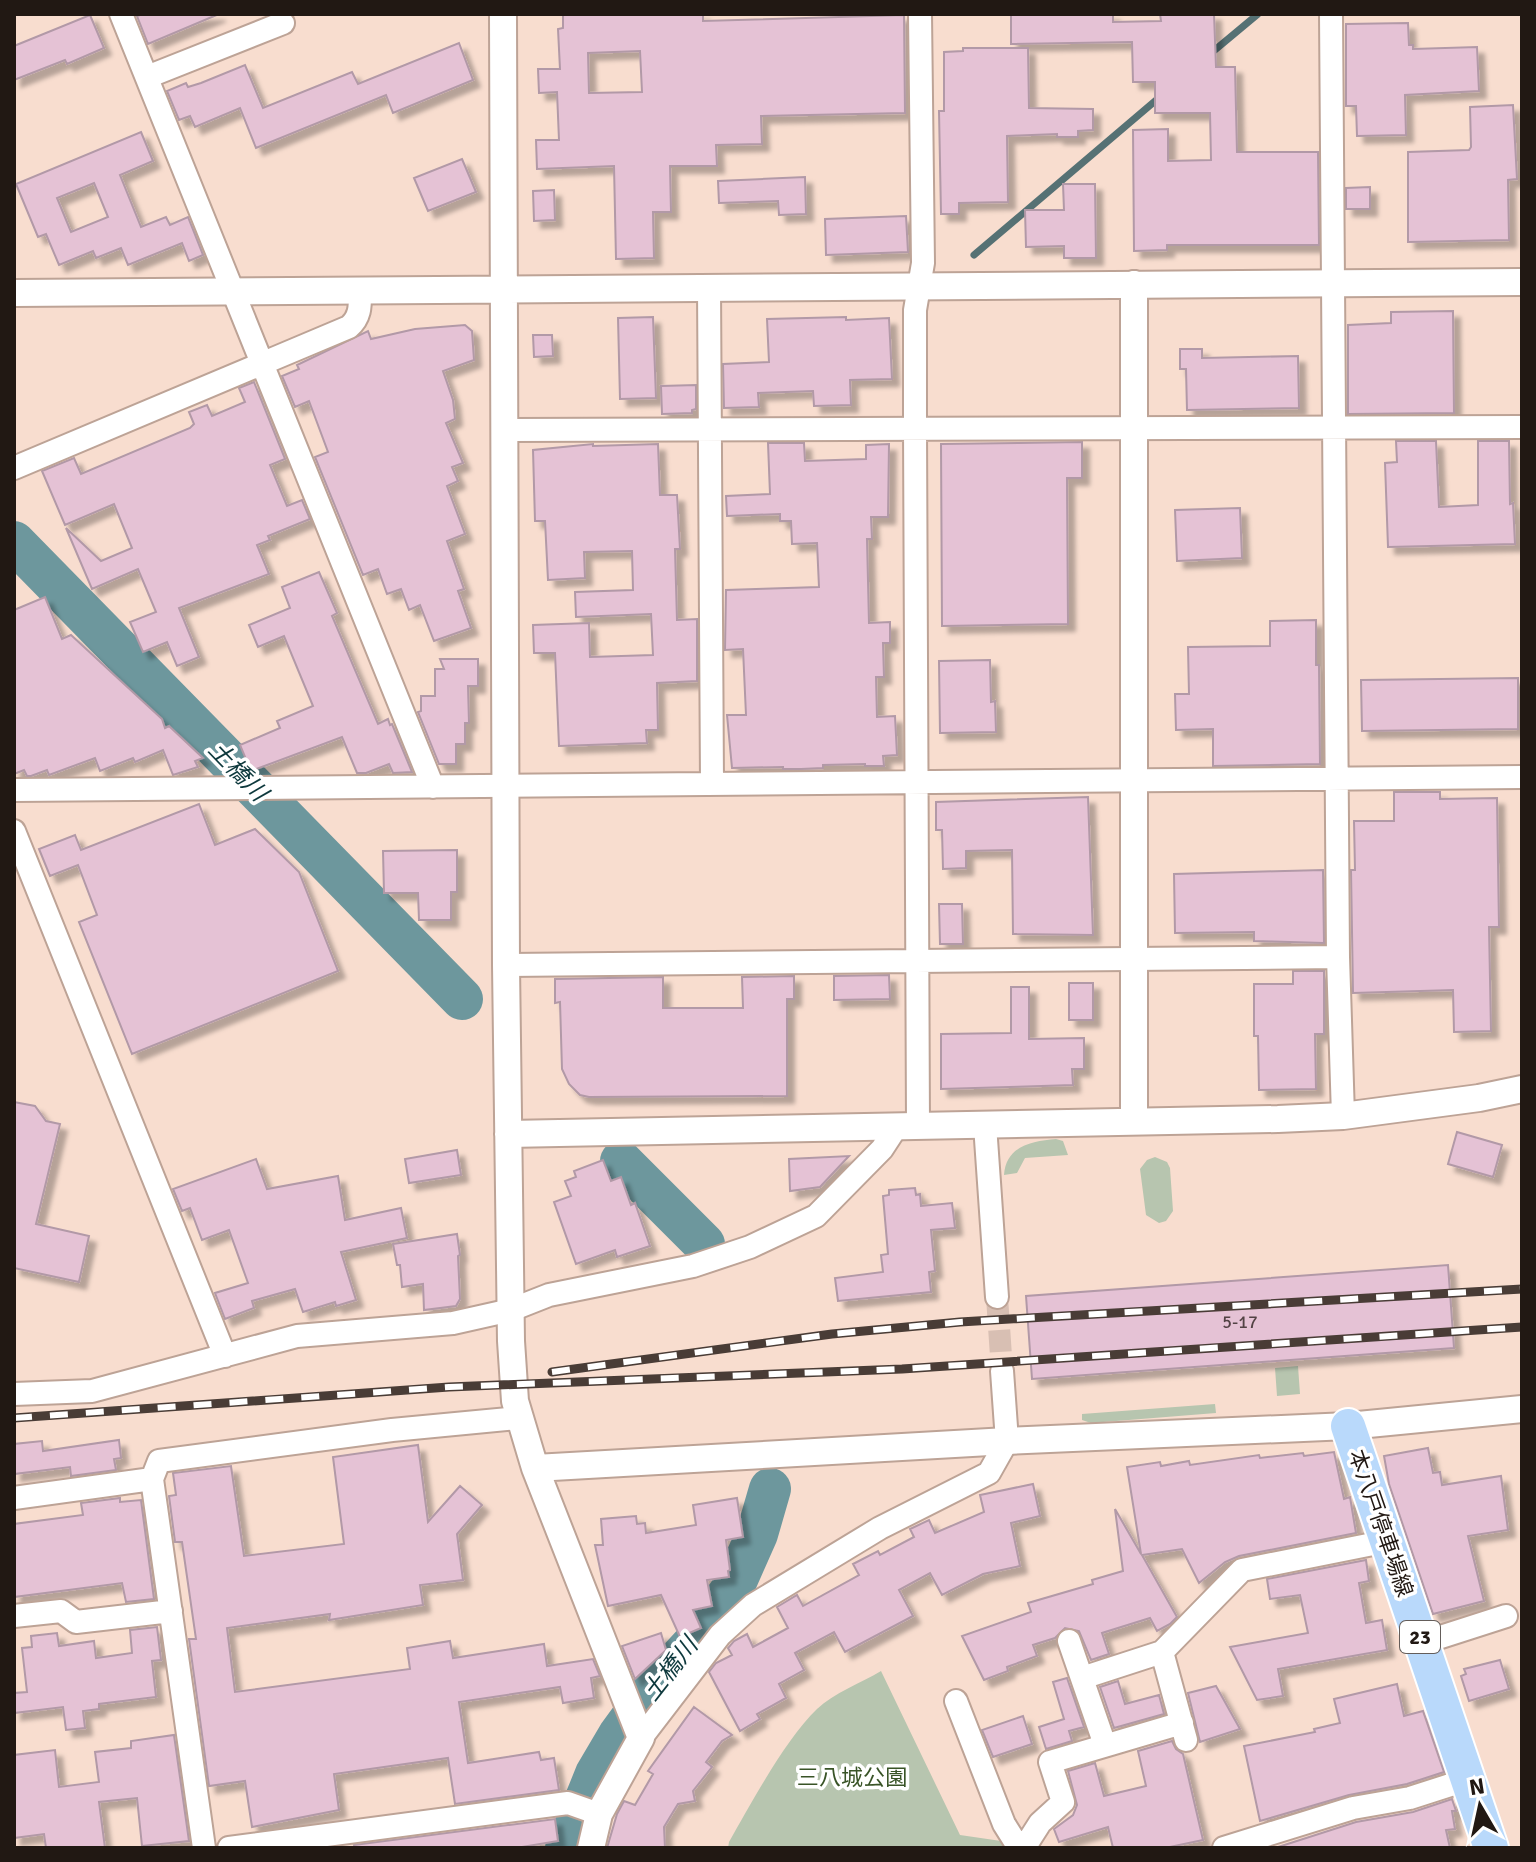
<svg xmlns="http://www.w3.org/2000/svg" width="1536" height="1862" viewBox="0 0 1536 1862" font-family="Signika,'Noto Sans JP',sans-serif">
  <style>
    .green { fill: #b7c5af }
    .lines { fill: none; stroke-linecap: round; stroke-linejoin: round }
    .stream { stroke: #567174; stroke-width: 7 }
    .river { stroke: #6d979d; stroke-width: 42 }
    .building { fill: #e5c2d5; stroke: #b299a7; stroke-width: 2; fill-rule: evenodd; filter: url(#shadow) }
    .minor-tunnel { stroke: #d8bfb3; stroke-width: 22; stroke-dasharray: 22 11; stroke-linecap: butt }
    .minor-casing { stroke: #bda396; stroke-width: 26 }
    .tertiary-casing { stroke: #bda396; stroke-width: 30 }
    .primary-casing { stroke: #fff; stroke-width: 38 }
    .minor { stroke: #fff; stroke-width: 22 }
    .tertiary { stroke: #fff; stroke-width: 26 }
    .primary { stroke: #b9d9fb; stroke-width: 34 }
    .rail-casing { stroke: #493c36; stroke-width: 9 }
    .rail { stroke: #fff; stroke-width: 6; stroke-dasharray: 18; stroke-linecap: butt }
    .labels { text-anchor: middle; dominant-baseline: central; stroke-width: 7; stroke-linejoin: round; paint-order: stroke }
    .number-label { font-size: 18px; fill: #524244 }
    .shield { fill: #fff; stroke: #645d5a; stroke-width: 2 }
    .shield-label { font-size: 20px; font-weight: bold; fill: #211813 }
    .street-label { font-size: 22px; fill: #211813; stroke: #fff }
    .park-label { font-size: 22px; fill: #395427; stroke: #fff }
    .water-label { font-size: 24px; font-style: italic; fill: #0d383c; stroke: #fff }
  </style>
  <defs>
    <filter id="shadow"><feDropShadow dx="7" dy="7" stdDeviation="2" flood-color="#0004"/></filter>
  </defs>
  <rect width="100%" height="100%" fill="#f8ddcf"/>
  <!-- green -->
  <path class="green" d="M1056 1139 1063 1141 1068 1155 1025 1158 1017 1173 1004 1175C1006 1146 1032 1141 1056 1139Z
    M1155 1157 1167 1162 1170 1168 1173 1211 1166 1221 1159 1223 1146 1215 1140 1169 1147 1160Z
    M1298 1366 1300 1394 1277 1396 1275 1368Z
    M1215 1404 1216 1413 1091 1423 1082 1420V1414Z
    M881 1671 960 1835 1008 1842 1012 1848H728L729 1842C752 1802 785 1740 817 1709 834 1693 861 1683 881 1671Z"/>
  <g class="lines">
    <!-- stream -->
    <path class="stream" d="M1210 54 1258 14
      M974 255 1161 96"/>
    <!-- river -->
    <path class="river" d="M14 542 462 999
      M621 1161 704 1244
      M566 1848 596 1774 619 1735 657 1683 694 1643 734 1586 757 1534 770 1489"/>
  </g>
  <!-- building -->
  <path class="building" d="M143 14H219L148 44 137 16Z
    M563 14H703V21L904 15 905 113 761 116 762 144 716 145 717 166H670L671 212H653L654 258 616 259 614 166 537 169 536 140H559L557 92 539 93 538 69H560L558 29 563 28ZM640 51 642 92 589 93 588 53Z
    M1011 14H1113V22L1161 21 1160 14H1214L1216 67H1235L1237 152H1318L1319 245H1167V250L1134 251 1133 130 1168 129V161L1211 160 1210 113H1155V82H1133L1132 42 1011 44Z
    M90 15 104 48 67 64 65 60 14 80V46Z
    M1408 23 1409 45H1413V49L1477 47 1479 91 1405 95 1406 135 1357 136 1356 106H1346V24Z
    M459 43 473 80 393 113 386 95 256 148 240 108 195 127 190 116 179 120 167 91 186 83 188 87 201 83 245 65 263 108 352 72 358 84Z
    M963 48H1028L1029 108 1093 109V130L1078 131V137H1057V134L1007 136 1008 202 959 203V214H941L939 111H944V52L963 51Z
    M1513 105 1517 179 1508 180 1509 240 1408 242V152L1469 150 1471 147 1470 107Z
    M141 132 153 161 120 175 141 227 166 217 170 225 188 217 203 255 189 261 182 243 128 265 121 248 96 258 93 251 59 265 46 234 38 237 16 184ZM94 183 108 217 71 232 57 198Z
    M462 159 476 192 428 211 414 178Z
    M805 177 806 214 779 215 778 201 719 203 718 181Z
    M1063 184H1095L1096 258H1064V246L1026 247 1025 210H1064Z
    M1370 187V209H1346V188Z
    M554 190 555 220 534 221 533 191Z
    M906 216 908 252 826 255 825 219Z
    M1453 311 1454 413 1348 414V325L1391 323V312Z
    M653 317 656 398 620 399 618 318Z
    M846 317V320L889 318 892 379 850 380 851 405 814 406 813 391 758 393 759 407 724 408 723 364 769 362 767 319Z
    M465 325 472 331 474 360 443 371 453 400 455 419 446 423 463 463 452 467 458 481 447 486 465 534 447 541 464 589 458 591 471 628 434 641 420 605 409 610 401 589 387 594 378 569 363 575 315 457 328 452 309 401 295 407 282 376 299 369 297 365 368 331 371 339 415 329Z
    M533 335H552L553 356 534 357Z
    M1180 349H1202V358L1298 356 1299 408 1187 410 1186 369H1180Z
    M254 382 285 459 270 465 287 506 302 500 310 519 268 536 270 540 257 545 269 574 179 608 199 657 177 666 167 642 143 652 130 622 156 612 138 569 92 589 66 528 101 561 132 548 114 504 65 525 42 471 74 458 81 474 190 428 194 424 189 412 207 405 212 416 245 402 239 388Z
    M696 385V409L692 410V413L662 414 661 386Z
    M1396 441H1436L1439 507 1478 505V441H1509L1510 504 1513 503 1515 544 1388 547 1385 463 1397 462Z
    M1082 442V478H1067L1068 624 942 626 941 444Z
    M768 443H804L805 461 866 459V445L889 444 888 517H871L872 539H867L869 623 890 622V643H883L884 677H876L877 717 895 716 897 755 883 756 884 766H865V764L823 765V768L801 769H783V767L732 768 727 715H746L743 649 725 650 726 590 819 587 817 543 792 544 791 521H780V514L727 516 726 496 770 494Z
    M593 444V446L658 444 660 495H677L680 549H675L677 620 697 619V681L657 683 658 730H646L647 743 559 746 555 653H534L533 625 589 623 590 657 653 655 651 614 576 617 575 592 633 590 632 551 584 552 585 578 548 580 545 521H535L533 450Z
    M1240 508 1242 558 1177 561 1175 510Z
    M319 572 337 613 332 616 378 724 388 719 390 725 392 724 412 772 393 773 389 764 366 773H357L342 737 251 771 240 745 280 728 277 721 313 706 284 636 258 647 249 625 290 608 282 587Z
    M45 597 62 639 71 635 162 719 165 728 169 726 203 758 195 761 198 767 173 775 163 750 135 762 133 758 100 771 95 758 49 775 47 770 31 776H27L24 770 14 774V610Z
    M1316 620V665H1319L1320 764 1213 766V729L1176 730 1175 694H1189L1188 647 1270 646V621Z
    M440 659H478V686H468L469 723H465V744H456V764H439L418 712 421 711V696H435V669H444Z
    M990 660 991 702 995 701 996 732 940 733 939 661Z
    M1518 678V729L1362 731 1361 680Z
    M1394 792H1440V799L1497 798 1499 927H1489L1491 1031 1454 1032 1453 990 1353 993 1351 870H1355L1354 821H1394Z
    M1088 797 1093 935 1013 934 1012 850 966 851V868L943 869 942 830H936V802Z
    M199 804 215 845 255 829 299 872 338 971 132 1054 79 922 97 915 78 865 50 876 39 849 75 835 81 850Z
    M457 850V892H451V920H419L418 893H384L383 851Z
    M1323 870 1324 943 1254 941V932L1175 933 1174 874Z
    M939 904H962L963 944H940Z
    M1293 971H1324V1034H1315L1316 1089 1259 1090 1258 1036H1254V984H1293Z
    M889 975 890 999 834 1000V976Z
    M794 976V999H787V1096L589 1097 580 1095 569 1084 562 1069 560 1002 555 1003V979L663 977V1008H743L742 977Z
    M1069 983H1093V1020H1069Z
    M1011 987H1029V1039L1084 1038V1069H1072L1073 1085 941 1089V1034L1011 1033Z
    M14 1102 35 1106 46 1121 60 1124 36 1224 89 1236 79 1282 14 1268Z
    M1457 1132 1502 1145 1493 1177 1448 1164Z
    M457 1150 461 1175 409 1183 405 1159Z
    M849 1156 820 1187 790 1191 789 1159Z
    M256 1159 267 1189 338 1176 345 1220 401 1208 407 1238 341 1252 356 1300 336 1306 335 1302 303 1312 295 1289 252 1301 254 1308 225 1319 215 1293 248 1283 229 1230 202 1240 190 1208 182 1211 173 1189Z
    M603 1160 611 1181 621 1177 631 1205 635 1203 650 1246 617 1257 615 1250 576 1264 554 1202 571 1196 565 1181 576 1177 574 1171Z
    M915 1188 916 1195 920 1194 921 1206 952 1203 955 1228 931 1230 935 1271 929 1272 931 1292 838 1301 835 1278 883 1272 881 1255 888 1254 883 1196 889 1195V1190Z
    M457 1234 460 1255 458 1256 460 1299 456 1306 424 1310 423 1284 402 1287 400 1265H397L393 1244Z
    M1448 1265 1454 1348 1032 1379 1026 1296Z
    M119 1440 121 1458 114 1459 116 1470 71 1476 70 1467 14 1474V1444L42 1441 43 1451Z
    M418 1445 428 1522 460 1486 482 1505 457 1534 463 1580 420 1585 423 1605 329 1620 330 1614 227 1628 235 1692 410 1669 407 1648 450 1641 453 1658 544 1644 547 1666 593 1659 600 1676 591 1678 594 1698 563 1703 560 1687 459 1702 468 1763 539 1752 541 1760 554 1758 559 1790 455 1804 448 1758 334 1774 339 1810 252 1827 245 1781 209 1786 189 1639H196L182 1542H175L169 1496 176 1495 173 1473 231 1466 244 1556 344 1544 333 1457Z
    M1428 1448 1433 1473 1440 1472 1442 1485 1501 1476 1508 1530 1468 1536 1484 1601 1433 1614 1389 1484 1384 1456Z
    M1334 1452 1344 1499 1350 1497 1356 1533 1239 1556 1225 1562 1199 1583 1182 1549 1142 1555 1177 1617 1170 1624 1157 1631 1150 1618 1102 1633 1109 1654 1091 1660 1079 1631 1065 1628 1055 1638 1033 1645 1037 1656 1007 1667 1008 1671 984 1680 962 1636 1031 1612 1028 1603 1093 1584 1092 1580 1123 1571 1115 1509 1141 1554 1127 1467 1160 1462 1161 1466 1189 1461 1190 1465 1259 1455 1260 1458 1303 1453 1304 1456Z
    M1033 1484 1040 1516 1011 1523 1020 1566 983 1574 942 1595 930 1573 899 1590 913 1616 845 1652 834 1632 795 1653 804 1670 779 1684 786 1698 757 1714 760 1719 740 1731 709 1672 716 1663 732 1655 728 1648 734 1641 747 1634 753 1647 788 1628 777 1607 797 1595 803 1606 859 1575 853 1564 878 1551 880 1555 914 1537 910 1529 929 1520 935 1533 984 1512 980 1495Z
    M120 1498V1502L141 1500 154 1599 126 1602 122 1583 14 1597V1524L83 1515 81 1503Z
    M737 1498 743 1537 726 1540 730 1570 728 1571 729 1577 707 1580 712 1606 693 1610 701 1628 680 1637 661 1595 608 1606 595 1545H603L601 1519 636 1516 637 1524 645 1523 646 1533 696 1525 693 1505Z
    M1366 1560 1369 1581 1359 1583 1366 1623 1382 1620 1387 1650 1278 1669 1283 1696 1257 1700 1230 1647 1308 1633 1300 1595 1270 1599 1267 1579Z
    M157 1627 161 1660 152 1661 156 1697 99 1704V1709L83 1711 85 1728 66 1730 63 1707 14 1713V1693L27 1692 22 1648 32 1647 31 1636 57 1633 59 1646 94 1641 96 1658 132 1653 130 1630Z
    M661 1633 666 1650 635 1679 622 1646Z
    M1500 1660 1509 1689 1469 1701 1461 1676 1466 1674 1464 1669Z
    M1067 1678 1084 1727 1069 1731 1072 1741 1046 1749 1039 1727 1064 1719 1053 1682Z
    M1118 1681 1125 1704 1159 1695 1164 1714 1114 1728 1100 1687Z
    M1397 1684 1404 1716 1423 1711 1444 1772 1407 1784 1349 1795 1260 1821 1244 1746 1315 1732 1314 1729 1340 1723 1334 1699Z
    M1216 1686 1240 1729 1200 1742 1188 1693Z
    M694 1707 732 1735 722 1741 706 1762 712 1767 693 1791 695 1801 678 1804 664 1827 665 1848H607L617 1814 624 1801 635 1805 653 1774 648 1771Z
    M1023 1716 1032 1744 993 1757 982 1730Z
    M174 1735 189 1841 142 1846 137 1798 99 1802 105 1848H46L44 1834 14 1838V1755L55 1750 59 1787 99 1782 95 1752 131 1748V1741Z
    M1172 1741 1176 1749 1183 1754 1203 1840 1165 1848H1113L1108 1827 1059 1842 1054 1829 1073 1815 1077 1805 1068 1771 1095 1763 1104 1796 1146 1786 1138 1751Z
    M1452 1799 1456 1811H1452L1455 1829 1446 1830 1450 1848H1275L1356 1822 1413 1812Z
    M555 1819 558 1841 516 1848H355L354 1845Z"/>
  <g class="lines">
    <!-- minor-tunnel -->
    <path class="minor-tunnel" d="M997 1297 1002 1371"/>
    <!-- minor casing -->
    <g class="minor-casing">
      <path id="minor" d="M121 14 433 787
        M1331 14 1338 957 1343 1116
        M147 77 283 23
        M709 287 712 784
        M504 430 1522 427
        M14 468 349 327C361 317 360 305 360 290
        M14 790 1522 777
        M14 831 225 1356
        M506 965 1338 957
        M918 1125 915 427V310L923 263 920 14
        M985 1125 997 1297
        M14 1394 92 1391 297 1336 453 1323 511 1310 549 1295 693 1266 750 1247 816 1216 882 1149 897 1126
        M14 1498 152 1479
        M14 1616 61 1611 76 1622 171 1611
        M1069 1641 1105 1745
        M1422 1643 1506 1616
        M1162 1652 1242 1570 1388 1541
        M1082 1678 1162 1652 1186 1740
        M956 1701 1004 1824 1019 1848
        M641 1738 720 1635 753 1605 880 1528 989 1473 1007 1441 1002 1371
        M204 1848 152 1479 159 1461 392 1430 518 1418
        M229 1848 568 1803 599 1814
        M1024 1848 1040 1823 1063 1802 1050 1762 1182 1723
        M1224 1848 1353 1808 1410 1798 1469 1779"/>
    </g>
    <!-- tertiary casing -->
    <g class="tertiary-casing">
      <path id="tertiary" d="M503 14 506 965 511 1341 515 1401 535 1468 641 1738 599 1814 591 1848
        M1134 284V1120
        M14 293 1522 282
        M508 1134 1278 1119 1343 1116 1479 1098 1522 1089
        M535 1468 1007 1441 1348 1426 1522 1409"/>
    </g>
    <!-- primary casing -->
    <g class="primary-casing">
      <path id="primary" d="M1348 1426 1491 1848"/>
    </g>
    <!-- minor -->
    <use href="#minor" class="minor"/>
    <!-- tertiary -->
    <use href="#tertiary" class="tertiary"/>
    <!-- primary -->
    <use href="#primary" class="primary"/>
    <!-- rail casing -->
    <g class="rail-casing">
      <path id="rail" d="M552 1372 832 1334 960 1322 1522 1289
        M14 1418 449 1387 902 1369 1522 1327"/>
    </g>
    <!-- rail -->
    <use href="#rail" class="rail"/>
  </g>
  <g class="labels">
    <!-- number labels -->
    <g class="number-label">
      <text x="1240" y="1322">5-17</text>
    </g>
    <!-- shield labels -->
    <rect class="shield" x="1400" y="1621" width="40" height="32" rx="6"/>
    <g class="shield-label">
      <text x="1420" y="1637">23</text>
    </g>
    <!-- street labels -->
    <g class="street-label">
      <text transform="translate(1381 1523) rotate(71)">本八戸停車場線</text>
    </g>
    <!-- park labels -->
    <g class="park-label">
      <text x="852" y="1777">三八城公園</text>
    </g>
    <!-- water labels -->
    <g class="water-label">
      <text transform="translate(238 771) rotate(46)">土橋川</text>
      <text transform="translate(670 1669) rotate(-52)">土橋川</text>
    </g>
  </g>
  <!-- border -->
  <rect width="1536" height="1862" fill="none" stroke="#211813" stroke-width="32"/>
  <!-- north arrow -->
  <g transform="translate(1480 1806) rotate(351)" stroke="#ffffff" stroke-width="6" paint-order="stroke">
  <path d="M0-6L14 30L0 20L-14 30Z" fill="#211813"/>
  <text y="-12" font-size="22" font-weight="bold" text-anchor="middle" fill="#211813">N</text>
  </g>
</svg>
